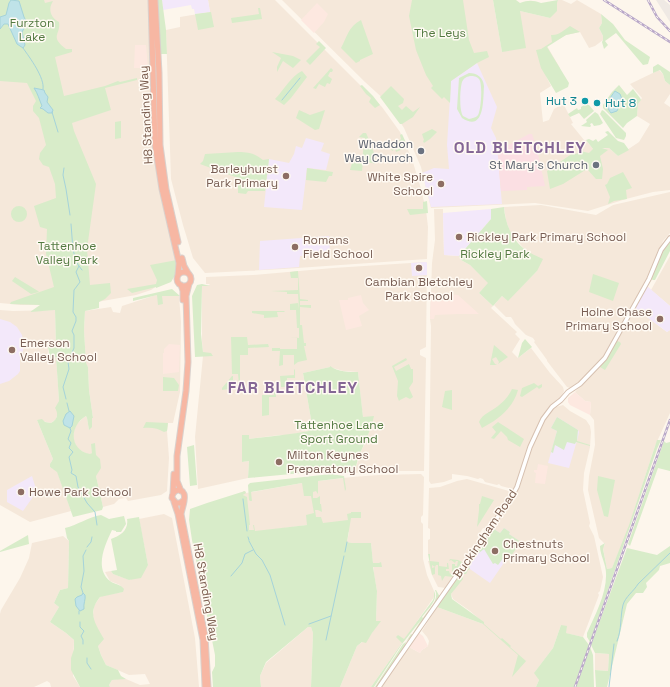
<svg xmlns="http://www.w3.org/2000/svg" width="670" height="687" viewBox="0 0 670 687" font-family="'Space Grotesk',sans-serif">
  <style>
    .residential { fill: #f5e8da }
    .commercial { fill: #fde8e0 }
    .industrial { fill: #efe9e4 }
    .education { fill: #f3e8fa }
    .medical { fill: #fbdfe3 }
    .green { fill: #d8ecc9; fill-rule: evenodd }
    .water { fill: #bfe3e8; stroke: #a5d3da }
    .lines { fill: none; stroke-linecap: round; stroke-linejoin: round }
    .stream { stroke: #a5d3da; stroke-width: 1 }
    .secondary-casing { stroke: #d6c0b0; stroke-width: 5.5 }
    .highway-casing { stroke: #dad1cd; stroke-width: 7 }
    .secondary { stroke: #fff; stroke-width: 3.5 }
    .highway { stroke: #f7b7a3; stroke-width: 5 }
    .rail-casing { stroke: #b9a8c9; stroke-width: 2.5 }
    .rail { stroke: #fffaf3; stroke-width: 1; stroke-dasharray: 3; stroke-linecap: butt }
    .culture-dot { fill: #0f9aa8; stroke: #fffaf3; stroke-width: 1.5 }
    .worship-dot { fill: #6b7280; stroke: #fffaf3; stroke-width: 1.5 }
    .education-dot { fill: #8d6e63; stroke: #fffaf3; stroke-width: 1.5 }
    .labels { text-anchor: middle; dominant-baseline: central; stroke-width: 3; stroke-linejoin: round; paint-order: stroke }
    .park-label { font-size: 12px; fill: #537a41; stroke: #fffaf3 }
    .culture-label { font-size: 12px; fill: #0d838f; stroke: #fffaf3; text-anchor: end }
    .street-label { font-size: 12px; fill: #7a5c4d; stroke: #fffaf3 }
    .worship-label { font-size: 12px; fill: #5b616d; stroke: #fffaf3; text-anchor: end }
    .education-label { font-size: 12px; fill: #785e54; stroke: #fffaf3; text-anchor: start }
    .district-label { font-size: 16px; font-weight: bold; letter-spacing: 1px; fill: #846695; stroke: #fffaf3 }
  </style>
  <rect width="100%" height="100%" fill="#fdf6ec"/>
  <!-- residential -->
  <path class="residential" d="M0 0H151L154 128 166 206 177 268 175 274 151 290 136 295 86 304 21 305 0 303Z
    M208 0H275L382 107 400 132 412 159 421 189 426 210 428 227 427 259 283 269 205 273 193 258 183 225 171 179 166 30 180 27V17L210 12Z
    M282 0H493L502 52 520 11 550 18 558 0H562L571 4 577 0 601 14 602 23 599 28 603 36V40L595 46 589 48 580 32 566 35 547 46 560 68 546 76 551 86 540 93 543 122 549 120 554 109 561 105H564L573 123 571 124 584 140H586L593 149 609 148 618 156 639 142 650 124 637 116 638 104 642 98 630 84 659 70 663 74 665 81 670 85V94L664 103 670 107V190L653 192 626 199 588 211 535 203 431 208 421 167 404 128 387 102 365 82Z
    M670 192V233L663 241 649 276 605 358 591 372 587 374 583 379 570 388 567 387 547 361V360L534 342 535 341 533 338 526 335 515 324 513 320 511 317H506L494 305 502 296 508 300 537 271 525 250 510 232 506 220 504 207 541 205 596 215 613 205Z
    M434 209H443L444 255 459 256 461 260 470 265 489 283 479 293 493 306 491 308 517 332 515 334 520 339 512 352 518 358 531 348 550 373 563 387 564 391 561 397 548 410 539 425 527 451 515 488 513 489 501 486 499 484 497 485 485 482 483 479 480 478 478 479 467 476 452 474V479L444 482 431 484 429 481 431 326 430 319 432 263 435 240Z
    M670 256V306L651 290Z
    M426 262 427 263 426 347 420 350V355L426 358 424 471H376L354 473 362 449 366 442 373 417 363 418 358 372 343 371 330 367 303 373 312 425 309 431 289 435H280L249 439 242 462 249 461 248 478 198 489 195 437 203 356 213 355 203 353 202 341V286L210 285 209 284H206V277L253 275 333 268Z
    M159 294 179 296 181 322 180 392 173 423H168L167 431 169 458 167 491 161 495 128 501 126 498 119 499 114 504 103 507 96 476 95 443 92 453 90 455 85 453 77 448 74 441 73 436 75 426 82 419 86 416 87 418 89 430 91 418H93L89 390 88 367 86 364 84 330 85 311 111 307 113 312 120 313 122 306Z
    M635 308 667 332 670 330V413L655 446 625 538 612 568 607 569 603 548 605 544 599 538 588 490 589 476 595 445 594 420 590 415 591 402 585 401 575 392 606 358Z
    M0 310 13 311 55 310 56 348H48L49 359 56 356 59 401 57 410V415L56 419 51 423 37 420 53 459 51 462 50 467 57 471 71 511 30 522 0 505Z
    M563 405 570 411 586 420 590 426 591 432 590 447 584 473 583 490 590 523 589 526 594 536 603 577 600 591 598 593 599 595 583 637 565 633 561 625 553 648 535 672 539 680 536 687H380L409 647 420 653 422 650 428 646 429 641 427 637 422 631 437 607 483 624 484 623 470 611 453 599 451 594 494 529V525L508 505 515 499 516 494 524 472 530 449 545 419 555 406 556 407Z
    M421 474 424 477 423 515 421 517V522L423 524V559L427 575 434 591V597L371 687H340L357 646 369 637 380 621H376L377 591 374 574 371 543H352L347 542 349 532 307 525 247 533 243 491H245L246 493 252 492 302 483 352 477 379 475Z
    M467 479 509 491V497L487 529 483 528 478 536 479 538 465 557 446 588 438 587 432 575 428 561H430V554H428V540L430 539V529L428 528 429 488 440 487 457 481Z
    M164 514 172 518 195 638 199 687H110L109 685 112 680 118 679H126L140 685 150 684 145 674 129 675 106 665 101 655 98 646 93 615 94 606 100 597 104 595 123 592 120 585 110 581 105 572 111 571 113 574 130 580 148 565 139 519Z
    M63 536 69 541 68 588 60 590 54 603 59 607 50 622 66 633 74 640 73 676 80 687H51L50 683 47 681 34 687H0V614L1 610 20 578 29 558 32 543Z
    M308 627H311L313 633 311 687H261L260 676 266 663Z
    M595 653 609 654 608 671 595 670Z"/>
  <!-- commercial -->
  <path class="commercial" d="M317 3 328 14 324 22 314 33 301 20Z
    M135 45H146L148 68H134Z
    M431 292H435V297H448V294L458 295 479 314H458L435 315 434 319H430Z
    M361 295 363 303 369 310 359 316 362 326 346 330 339 300H348V298Z
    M169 344 180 345 179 372 163 374V353H164V349Z
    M575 392 585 401 591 402 590 415 570 405 568 402V398Z
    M538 464 548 466 545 484 535 483 536 473 534 472V470H537Z
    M419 633 423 636 428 646 422 650 420 653 409 647Z"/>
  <!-- industrial -->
  <path class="industrial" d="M656 0H664L670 5V22Z"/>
  <!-- education -->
  <path class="education" d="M162 0H208L210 12 195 14 194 9H192L191 5 163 10Z
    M477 63 497 107 491 128 496 138 500 168 499 170 502 204 431 207 422 173 434 168 449 169 447 145 451 81Z
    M306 138 324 143 321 151 330 154 326 170 307 168 302 210 264 207 269 159 289 163 294 154 296 146 302 148Z
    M491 209V219L459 256 444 255 443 213Z
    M329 236 330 254 300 256 299 267 259 270 260 241Z
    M426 262 427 263V275L412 276 411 263Z
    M647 286 670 306V330L667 332 635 308Z
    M0 319 10 322 17 327 22 335 24 347 20 360V371L18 374 9 381 0 384Z
    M557 417 578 430 579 432 578 437 569 468 548 463 557 431 551 428Z
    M32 476 36 489 35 494 23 511 7 502V490Z
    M504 528 510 532 509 534 519 541 490 583 467 567 494 529 500 533Z"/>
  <!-- medical -->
  <path class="medical" d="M529 134H532L537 149 545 186 527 187V190L501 191 499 170 500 168 497 151Z"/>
  <!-- green -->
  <path class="green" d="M0 0H44L45 3 53 1C48 9 50 17 59 22 61 35 49 36 66 49H72V52L55 57 64 96 105 86 118 81 120 82 137 78V80L105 88 111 110 72 123 74 131 96 184 87 249 90 285 110 283 111 293 105 299 99 302V308L85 311 84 330 86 363 88 367 89 390 93 418H92V427L89 430 87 418 86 416C69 426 69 450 90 454L92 453 91 444 95 443 96 455 100 459 101 468 96 476 103 507 102 510 73 517 57 472 50 467V464L53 459 37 420 42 419 45 422 51 423C57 420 59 414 55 408L59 401 56 357 49 359V352L48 347H56L55 310 30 312 40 305 10 304 11 302 54 287 46 254 47 229 40 227 34 206 56 198 55 184 49 167 43 165 39 159 40 153 46 145 39 118 33 111V106L36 101 27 83 0 81Z
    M157 0H162L166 30 167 54H161Z
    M412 0H463L469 40 474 53 487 51 489 57 477 63 451 81 450 103 444 97 442 99 431 88 433 86 426 75 416 50 409 16Z
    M493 0H516L520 3C528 0 533 0 541 3L558 0 557 3V11L550 18 520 11 526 48 502 52Z
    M258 8H260L262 19 232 23 231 18 259 14Z
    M211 12 214 27 198 30 195 14Z
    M601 14 613 24 625 40 650 57 648 64 643 65 616 33 605 41 608 45 604 49 602 42 603 40V36L599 28 602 23Z
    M361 20 373 54 360 60V61L356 63 341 48C347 37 348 27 361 20Z
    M570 26 580 32 566 35 547 47 569 83 568 87 556 93 541 68 536 50 541 49 552 42 551 35C558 36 564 30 570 26Z
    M319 41 326 48 310 65 306 61 320 47 316 44Z
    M272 52 293 56 301 60 293 68 283 61 277 72V67L281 58Z
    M658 64 670 72V85L665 81 663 74 660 70 653 73V67Z
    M331 68 333 70 332 72H330L328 76 332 79 330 84 327 83 325 87 319 84 316 89 313 88Z
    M302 71 307 77 291 98 284 105 275 99C284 90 291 76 302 71Z
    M469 73C477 73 483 77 484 86 483 99 485 133 462 118L457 109 459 78ZM470 76C474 76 476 76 479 79 483 84 481 110 478 115 476 118 472 118 469 119L463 116C459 110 460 89 462 82 464 78 466 77 470 76Z
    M362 85 373 96 380 105 375 108 369 102 371 98 366 94 360 86Z
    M619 85 627 95 633 89 640 98 641 100 638 104 637 116 627 123 623 128 603 108V105L612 92Z
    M391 86 404 99 403 103 398 106 402 110 406 106 413 112 420 107 413 117 402 124H400L380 97Z
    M584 105H589L594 111 584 119 579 113 570 117 568 114 577 108 578 110 581 109V107Z
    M299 110 310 115 325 110 319 129 315 130 296 118Z
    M602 110 604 111 626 133V136L624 140 616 138 600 114Z
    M595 112 598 114 603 123 600 125 594 126 592 123 590 124 591 126 590 127 581 126 587 122 586 120Z
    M121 121V138L115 139V122Z
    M432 129 437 132 430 139 424 143 423 141 424 140 422 134Z
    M608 131 618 141 624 143 629 150 618 156 609 148H602L608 150 600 156 603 169 602 179H596L587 169 563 184 550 189 547 171 573 153 576 154 580 151 589 153 593 149 586 140 589 139 593 141 596 139 598 142 608 135 605 132Z
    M363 133H366L367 135 374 153 376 162 374 164 373 163 363 162 362 171 350 170 352 163V157L345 156 346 155 355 156V158L362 159 365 138 359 137Z
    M402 134 408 147 396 152 395 149 392 151 391 148 401 139 400 135Z
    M238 152C250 152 255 154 263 160L269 159 265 191H248L246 194 238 193V178L200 164 203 161 205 154Z
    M307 168 333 172 332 176H329L326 182 306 180Z
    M623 172 632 188 626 190 627 199 614 201 608 204 610 197 605 185 607 184 610 178Z
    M427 201 428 213 410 215 407 209H423V202Z
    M11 214a8 8 0 1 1 16 0a8 8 0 1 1-16 0Z
    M504 207C505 223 512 241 526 250 531 254 537 256 543 259L537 271 508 301 502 296 493 306 479 293 488 283 470 265 461 260 459 256 491 219V209Z
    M670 239V251L655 280H653L651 279C653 265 662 250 670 239Z
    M177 260V272L171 282 156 288V287L132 293 127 289 156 284 157 280 150 265Z
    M298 271 300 299 308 300V301H300V305H311V308L300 307V325H302L304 343H306V346H304L307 360 298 362 294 365V355H283V365L279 366 280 351H272V348H280V349H297V338L290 337 299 338V328H297L296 310H290V304L298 303 299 309 298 294H287V292L271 291 298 290V278H291L290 272 298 271V276Z
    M593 274 619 283 613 301 589 292Z
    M15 277 38 291 39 292 31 294 12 281Z
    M202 284 210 286H202L201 334 203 352 211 353 213 356 195 357 192 296 197 285Z
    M172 289 180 296H162L163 304 158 305 157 295 133 301V298Z
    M252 311H285L284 312H277L278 317 264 318V315L252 313Z
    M231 337H247L248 345 268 344 269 347 248 348V355H240V387L222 390V388L232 376H233V380H235V385H239L238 374H232Z
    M525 339 532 347 518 358 522 343Z
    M617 341 620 342 621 344 605 370 600 367Z
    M494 345 508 357 498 364 499 362 496 357 492 359 495 364 497 365H490Z
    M406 358 407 360 394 367 396 371 409 364 411 369H413V382L409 388 413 397 410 399 406 397 400 400 399 401 397 396 398 381 392 366Z
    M330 366C338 372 349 372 358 372L363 417 374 416C371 429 367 437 362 449 358 456 357 465 354 473L334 470 248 478 249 461 242 462V435H249V439C270 436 290 435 309 431L312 425 303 373 330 367Z
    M294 369 295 370V378H287V387H281L280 376 294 375Z
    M163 377 174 378 179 385 178 391H163Z
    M534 383 538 386 542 384V387L539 389 537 387 522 397 520 396 522 388Z
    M274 388H276V397H269V415L262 416V395H274Z
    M512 389 518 390C513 408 498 420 482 428L479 422C482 414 492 411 498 406 504 401 509 396 512 389Z
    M452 390V410L442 407 445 391Z
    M557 417 578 430 577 441 590 445V446L576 442 575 444 567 442 564 450 555 445 553 453 551 452 557 431 551 428Z
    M146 422 168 423 167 431 164 432C158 428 151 427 143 428Z
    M498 422 524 439 520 447 508 440 507 437 501 431 494 439 491 438 496 432 492 427Z
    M657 440H661L657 449 590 642 587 637V633C595 615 607 593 606 573 606 564 600 555 600 546L605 543 603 549 607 569 612 568 629 525Z
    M664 441 666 443 670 442V471L658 468 630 546 628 544Z
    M194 445 197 485 190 486 187 447Z
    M331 474 344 476 346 489 345 491 343 478 318 481V494L316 491 313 492V498H317L320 496V504H321L322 512 318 510H315L316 517H321L323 523 348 520 347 514 351 513V512H361V518H351L347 542 352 543H371L373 563H379L381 562 382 567H373L377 591 376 621H381L372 633 366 643 362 642 357 646 340 687H311L313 633 311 627H308L266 662 260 676 261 687H213L212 672 215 666V655L192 540 189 520 190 509 207 503 245 491 246 493 243 495 247 497 250 525H249V530H254L253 525H254L255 531 307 525 306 515 314 513 311 496H304L302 483 251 492 252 501H250L249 500 248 485 250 483Z
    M598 476 615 480 608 517 604 516 597 490Z
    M482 496 494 500 477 527 479 510V504H480Z
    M101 515 109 519 124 516 126 524 121 532H116V531L112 530C105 545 94 568 110 581 115 585 119 583 124 589L123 592 100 597C87 613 95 623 104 639L98 646 101 655 106 665 118 670 121 676 126 679 112 680 109 685 110 687H80L71 670V658L74 649V640L66 633 50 622 59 607 54 603 60 590 68 588 69 541 67 538 65 528C78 525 88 517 101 515Z
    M139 517 148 565 141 578 129 580 113 574 111 571 117 570 111 539C120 536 129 530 127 519Z
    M494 525V529L500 533 504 528 510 532 509 534 521 542 508 560 504 557 498 565 495 563 493 564 484 549 475 556 469 567 470 569 468 570 466 574H464L462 570Z
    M28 535 29 544 0 552V551Z
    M670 546V563L660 566 659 570 646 583 647 587 643 593H636L627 604 607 687H596L595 670 608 671 609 654 595 653 591 645 627 548 657 555Z
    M428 554H430V561L439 562V566L447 567V563H448L449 569H446V571H449L450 574 452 573V564H455V566H457L458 561H456L455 563 451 560 449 561 450 559 458 560 462 562 455 572 453 577 445 576 442 581 441 576 438 575V565H436L435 567 432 565V568L435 567V574L432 575Z
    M462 575 463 579 451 594 452 599 484 622V624L501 639 502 638 511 646 510 647 526 661 527 660 512 677 518 655 483 624 437 607 458 576Z
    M435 590H436L440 597 414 634 413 633 421 620 402 644 374 687H371L402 643 396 637 398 635 404 639 433 600 434 597V591C439 600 427 610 422 617L423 618C428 610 440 600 435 590Z
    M561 625 567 626 566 633 583 637 589 645 574 687H536L539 680 534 673 553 648Z
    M411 634 413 635 406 642 405 646 378 687H375L403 644 406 642Z
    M590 647 593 655 594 687H576Z"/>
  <!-- water -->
  <path class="water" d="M11 0 19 1 24 17 27 23 22 32 25 45 23 48 17 44 8 24H4L0 29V17L6 15 9 3Z
    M34 88 44 90 45 93 48 97 47 102 53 110 52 113H48L43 109 40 108 42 106C39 99 38 94 34 88Z
    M615 91 620 94 622 99 617 111 611 113C604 105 610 98 615 91Z
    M70 411 74 416 72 426 70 428 64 425 63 421 66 414Z
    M83 593 85 595C86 599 83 604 84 609L80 611 76 606 75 599 77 597 82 595Z"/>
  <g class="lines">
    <!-- stream -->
    <path class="stream" d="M23 48C30 58 45 78 43 89
      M282 100 300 78
      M52 112 58 132
      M64 168 63 175 66 189 70 215
      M71 224 73 250 76 260
      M79 266 82 270
      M66 399 63 387 69 369 68 362 74 348V335L72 331 76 321V317L73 312 74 290 80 282 76 272 79 266 77 263
      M67 403 69 411
      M70 428 71 431 68 439 71 443 69 448 73 452 69 457 72 470 71 473 76 476 78 487 87 503 95 512 97 525
      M243 499 247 531
      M248 537 249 540
      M249 541 256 554 262 560 270 575 285 625
      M87 547 91 542 92 537
      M345 552 347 542
      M231 576 242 563 245 554 253 550
      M83 593 81 587 84 571 83 556 86 550
      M79 614V611
      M80 622V627L84 631 81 636 83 640V644
      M309 624 331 616
      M326 640 344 556
      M617 641C622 629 620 617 623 605 625 597 634 591 638 584L670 553
      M87 658V663L91 669
      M609 687 614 644"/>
    <!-- secondary casing -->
    <g class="secondary-casing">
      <path id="secondary" d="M379 687C422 624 467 561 511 498L517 487 530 447 543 419 552 407 561 400 568 392 580 384 605 358 649 279 661 250 670 238"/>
    </g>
    <!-- highway casing -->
    <g class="highway-casing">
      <path id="highway" d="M151 0 155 144 162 189 179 263 178 275
        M155 0 159 73 160 145 166 189 178 242
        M182 258 184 266 188 273
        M177 279a7 7 0 1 1 14 0a7 7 0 1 1-14 0Z
        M181 285 183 291V300
        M181 491 177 481V456L186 391 188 362 186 296 189 284
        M173 493 174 474
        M184 500 180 503H176L172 498C172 491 181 486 184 494 186 499 182 508 181 514L205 636 208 687
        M174 502 178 514 203 640 205 686"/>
    </g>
    <!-- secondary -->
    <use href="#secondary" class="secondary"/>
    <!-- highway -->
    <use href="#highway" class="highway"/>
    <!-- rail casing -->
    <g class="rail-casing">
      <path id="rail" d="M604 0 670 42
        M648 0 657 17 670 31
        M669 0 670 1
        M575 687 670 420"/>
    </g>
    <!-- rail -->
    <use href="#rail" class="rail"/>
  </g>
  <!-- markers -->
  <g class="culture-dot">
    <circle cx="585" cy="101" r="4"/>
    <circle cx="597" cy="103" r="4"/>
  </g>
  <g class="worship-dot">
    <circle cx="421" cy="151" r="4"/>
    <circle cx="596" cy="165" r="4"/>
  </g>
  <g class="education-dot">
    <circle cx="286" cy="176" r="4"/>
    <circle cx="441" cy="184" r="4"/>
    <circle cx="459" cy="237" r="4"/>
    <circle cx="295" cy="247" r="4"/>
    <circle cx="419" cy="268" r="4"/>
    <circle cx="660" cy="319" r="4"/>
    <circle cx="12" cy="350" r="4"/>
    <circle cx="279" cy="462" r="4"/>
    <circle cx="21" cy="492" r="4"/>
    <circle cx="495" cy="551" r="4"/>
  </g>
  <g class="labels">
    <!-- park labels -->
    <g class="park-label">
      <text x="32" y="23">Furzton<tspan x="32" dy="14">Lake</tspan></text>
      <text x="440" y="33">The Leys</text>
      <text x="67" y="246">Tattenhoe<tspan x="67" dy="14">Valley Park</tspan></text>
      <text x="495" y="254">Rickley Park</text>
      <text x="339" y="425">Tattenhoe Lane<tspan x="339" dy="14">Sport Ground</tspan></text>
    </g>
    <!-- culture labels -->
    <g class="culture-label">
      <text x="577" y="101">Hut 3</text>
      <text x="605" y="103" text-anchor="start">Hut 8</text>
    </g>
    <!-- street labels -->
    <g class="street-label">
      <text transform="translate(146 115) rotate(-93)">H8 Standing Way</text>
      <text transform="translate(485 534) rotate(-56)">Buckingham Road</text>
      <text transform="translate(206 592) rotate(80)">H8 Standing Way</text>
    </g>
    <!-- worship labels -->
    <g class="worship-label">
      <text x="413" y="144">Whaddon<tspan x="413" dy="14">Way Church</tspan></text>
      <text x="588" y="165">St Mary's Church</text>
    </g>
    <!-- education labels -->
    <g class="education-label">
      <text x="278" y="169" text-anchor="end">Barleyhurst<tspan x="278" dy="14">Park Primary</tspan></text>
      <text x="433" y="177" text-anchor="end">White Spire<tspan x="433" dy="14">School</tspan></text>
      <text x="467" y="237">Rickley Park Primary School</text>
      <text x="303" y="240">Romans<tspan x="303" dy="14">Field School</tspan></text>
      <text x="419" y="282" text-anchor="middle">Cambian Bletchley<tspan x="419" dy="14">Park School</tspan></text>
      <text x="652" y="312" text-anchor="end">Holne Chase<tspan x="652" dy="14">Primary School</tspan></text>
      <text x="20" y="343">Emerson<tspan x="20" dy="14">Valley School</tspan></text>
      <text x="287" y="455">Milton Keynes<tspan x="287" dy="14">Preparatory School</tspan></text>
      <text x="29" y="492">Howe Park School</text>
      <text x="503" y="544">Chestnuts<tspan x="503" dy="14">Primary School</tspan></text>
    </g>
    <!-- district labels -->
    <g class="district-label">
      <text x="520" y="147">OLD BLETCHLEY</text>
      <text x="293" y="387">FAR BLETCHLEY</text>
    </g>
  </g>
</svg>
